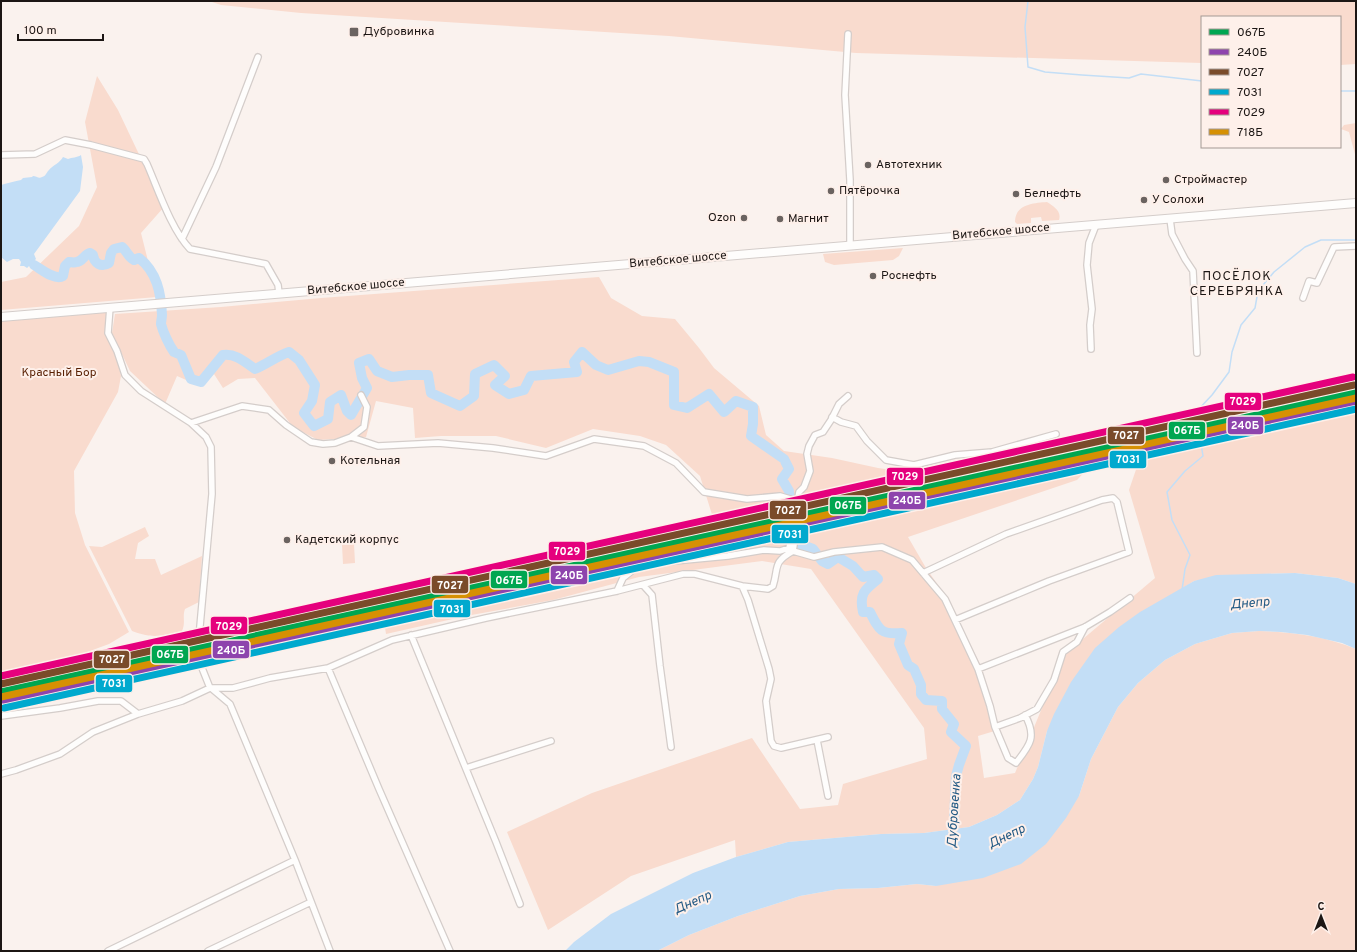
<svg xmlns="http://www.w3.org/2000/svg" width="1357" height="952" viewBox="0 0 1357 952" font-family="Overpass,sans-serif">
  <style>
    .green { fill: #f9dbce }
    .water { fill: #c3def6 }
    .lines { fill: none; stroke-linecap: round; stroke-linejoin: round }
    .stream { stroke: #c3def6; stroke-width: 1.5 }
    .river { stroke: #c3def6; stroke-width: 10 }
    .minor-tunnel { stroke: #d9d1cd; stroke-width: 5.5; stroke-dasharray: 5.5 3; stroke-linecap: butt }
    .minor-casing { stroke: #d4cdca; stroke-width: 8 }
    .primary-casing { stroke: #d4cdca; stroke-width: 10 }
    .minor { stroke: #fefdfc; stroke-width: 5.5 }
    .primary { stroke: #fefdfc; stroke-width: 8 }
    .rail-1-casing { stroke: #fef0ea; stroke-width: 10 }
    .rail-2-casing { stroke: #fef0ea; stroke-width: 10 }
    .rail-3-casing { stroke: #fef0ea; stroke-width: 10 }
    .rail-4-casing { stroke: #fef0ea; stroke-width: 10 }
    .rail-5-casing { stroke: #fef0ea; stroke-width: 10 }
    .rail-6-casing { stroke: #fef0ea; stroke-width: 10 }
    .rail-1 { stroke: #00a651; stroke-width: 7 }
    .rail-2 { stroke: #8e44ad; stroke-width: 7 }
    .rail-3 { stroke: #7a4b2a; stroke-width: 7 }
    .rail-4 { stroke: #00a9ce; stroke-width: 7 }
    .rail-5 { stroke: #e5007d; stroke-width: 7 }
    .rail-6 { stroke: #d69003; stroke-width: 7 }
    .poi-dot { fill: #6a6360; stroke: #fef0ea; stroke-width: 1.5 }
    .labels { text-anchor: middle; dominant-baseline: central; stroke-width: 4; stroke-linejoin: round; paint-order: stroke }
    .poi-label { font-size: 12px; fill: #1c1614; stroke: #fef0ea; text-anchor: start }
    .street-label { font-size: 12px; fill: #1c1614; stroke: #fef0ea }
    .park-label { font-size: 12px; fill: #581f02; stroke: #fef0ea }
    .neighbourhood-label { font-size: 13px; letter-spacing: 1px; fill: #1c1614; stroke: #fef0ea }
    .water-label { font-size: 13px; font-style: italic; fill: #205883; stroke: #fef0ea }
    .line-badge { stroke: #fef0ea; stroke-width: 1.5 }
    .badge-label { font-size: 11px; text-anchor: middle; font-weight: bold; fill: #fff }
  </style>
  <rect width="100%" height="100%" fill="#faf2ee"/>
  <!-- green -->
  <path class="green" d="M209 1H1356V64L1340 65V17H1202V63L856 53 669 36 301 13 221 5Z
    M97 76 118 110 164 207 141 233 157 297 1 310V282L26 277 79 226 97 187 85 122Z
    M1356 123V158L1349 132 1341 129 1344 125Z
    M1047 202C1053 206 1062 211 1059 220L1042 221 1041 217 1031 218V223L1017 224 1015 222C1015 204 1034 203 1047 202Z
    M903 248 899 256 893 260 834 265 825 262 823 254Z
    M599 277 611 298 642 316 675 319 699 348 714 368 759 406 766 435 784 451 832 458 878 468 914 473 917 483 814 505 714 521 700 476 666 445 640 436 593 429 546 448 496 436H441L415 438 413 408 376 401 366 437 318 440 293 427 255 378 238 379 223 388 214 374 200 386 177 376 165 404 130 371 112 333 115 314 221 307 321 298Z
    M107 310 105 332 117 357 121 376 118 392 74 471 75 513 85 545 129 632 109 644 52 665 1 676V320Z
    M1356 407V584L1338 578 1295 573 1261 574 1194 581 1175 593 1047 731 1038 767 1033 779 1020 800 997 815 969 827 924 833 881 834 788 842 736 857 735 840 631 876 548 930 507 832 592 793 752 738 800 809 838 805 843 784 927 759 924 728 811 569 762 561 639 577 553 600 466 616 386 634 383 615 618 566 752 535 843 519 1095 461 1077 480 908 537 926 568 945 595 981 666 998 730 978 736 984 778 1015 773 1064 655 1155 578 1129 490 1140 458 1197 439 1261 427Z
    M145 527 149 536 138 543 135 559H155L161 575 202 556 199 602 185 609C182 617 186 622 182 631 161 636 153 639 132 631L89 546 102 547Z
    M354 544 355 563 343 564 342 545Z
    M1259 631C1292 632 1325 636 1356 649V951H657L689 935 738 916 800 896 839 889 878 888 917 884 936 886 1079 796 1091 759 1118 707 1138 683 1165 660 1195 644 1232 633Z"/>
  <!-- water -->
  <path class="water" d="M81 155 83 167 80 191 34 254 36 259 27 268 24 266H20L21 262 19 259H13L7 262 1 257V185C8 183 15 181 21 180L23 178 32 177 33 176C36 176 39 179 42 177 46 176 46 173 49 170 53 165 60 163 63 157L68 159C72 157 77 158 81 155Z
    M1295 573 1338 578 1356 584V649L1342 643 1307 635 1281 632 1259 631 1232 633 1195 644 1165 660 1138 683 1118 707 1091 759 1079 796 1066 818 1046 844 1021 864 983 878 936 886 917 884 878 888 839 889 800 896 738 916 689 935 657 951H565L574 942 611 914 693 873 736 857 788 842 881 834 924 833 969 827 997 815 1020 800 1033 779 1038 767 1047 731 1054 714 1071 682 1095 648 1119 627 1140 612 1194 581 1216 575Z"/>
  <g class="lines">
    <!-- stream -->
    <path class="stream" d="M1028 1 1025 27 1028 67 1045 72 1082 75 1129 78 1141 74 1202 81
      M1340 91H1356
      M1197 419 1196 412 1212 395 1229 372 1232 352 1241 325 1255 308 1258 291 1274 272 1305 247 1321 240H1356
      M1182 590 1185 569 1190 555 1172 520 1167 492 1185 471 1203 456 1201 444"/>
    <!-- river -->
    <path class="river" d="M34 265C41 269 55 281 63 276L65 266 69 262C72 262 74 263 76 262 83 262 84 254 90 253L93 255C94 263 101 268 109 263L111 253 114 249 122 247C127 251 128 257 134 260L139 258C157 272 161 293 162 315 162 318 161 321 161 324 163 332 169 345 174 352L181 355 191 379 201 382 223 355C235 353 245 362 255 369 267 364 277 356 289 352L299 360 315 385 312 401 304 413 314 426 328 419 330 402 341 395 347 411 351 415 367 388 362 378 359 363 369 359 377 371 392 377 409 375H428L431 393 460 406 474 396 475 374 494 365 505 376 495 385 509 394 524 390 531 376 577 372 574 362 582 352 596 365 608 370 639 361 649 362 674 372V405L687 408 709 394 724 412 736 401 753 407V424L751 436 784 459 789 469 782 479 789 491 791 511 800 526 797 543 813 549 822 561 828 564 838 557 853 566 863 577 874 575 878 579C864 590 859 594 863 612H870C879 630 881 635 902 633L899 644 908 665 914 669 921 685V694L926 700 942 701V709L954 724 951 732 966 746 959 765 956 776 953 842"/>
    <!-- minor-tunnel -->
    <path class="minor-tunnel" d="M797 522 800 509"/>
    <!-- minor casing -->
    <g class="minor-casing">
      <path id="minor" d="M848 34 845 95 850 180V246
        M1 155 35 154 65 140 91 145 144 159 147 164C158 189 171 229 190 249L266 264 278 285 279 293
        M1170 219 1172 234 1185 259 1193 271 1197 353
        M182 239 216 167 258 57
        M1303 298 1309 281 1317 283 1334 247 1356 246
        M110 307 108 333 117 351 125 375 141 391 191 423 206 437 211 447 212 494 198 648 200 663 210 688
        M1091 349 1090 325 1092 309 1087 265 1089 243 1096 225
        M832 417 841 422 856 426 867 441 886 460 914 465 955 455 992 452 1056 434
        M191 423 242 406 269 410 286 425 311 442 323 444 335 443 351 437 364 427 367 407 361 395
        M351 437 378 446 438 443 493 448 546 456 594 439 644 446 676 463 704 492 747 499 780 496 797 501
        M800 509 797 501 799 492 804 487 810 471 807 454 809 446 815 435 823 432 831 420 839 404 848 396
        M793 551 814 557 834 552 882 547 912 560 945 599 978 669 990 706 995 727 1020 718 1037 709 1054 680 1063 652 1077 642 1085 627
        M923 573 1006 534 1102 500 1113 498 1117 502 1129 552 1049 581 955 620
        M643 585 652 595 660 666 671 747
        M742 586 768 589 773 586C779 567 772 563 793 551L794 545 793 538
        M617 591 623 578 633 570 654 563 728 556 764 550 780 551 789 548 794 527 797 522
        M411 635 496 842 520 904
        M328 668 379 789 450 951
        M978 669 1085 627 1110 612 1130 598
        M1 716 60 708 98 701H121L138 714 182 701 210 688H233L270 678 328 668 392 640 486 618 617 591 683 574H695L742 586 748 600 769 669 771 679 766 701 771 741 774 746 781 748 828 737
        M995 727 1008 758 1016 763C1030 745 1037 737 1025 715
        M817 740 828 796
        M466 768 551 741
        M1 774 16 770 60 754 93 732 138 714
        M295 860 330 951
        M108 951 295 860 230 704 211 688
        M208 951 311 902"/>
    </g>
    <!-- primary casing -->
    <g class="primary-casing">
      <path id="primary" d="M1 317 1356 203"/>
    </g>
    <!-- minor -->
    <use href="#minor" class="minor"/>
    <!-- primary -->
    <use href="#primary" class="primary"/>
    <!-- rail-1 casing -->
    <g class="rail-1-casing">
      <path id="rail-1" d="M1 692 1356 393"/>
    </g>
    <!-- rail-2 casing -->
    <g class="rail-2-casing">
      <path id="rail-2" d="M3 700 1356 401"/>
    </g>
    <!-- rail-3 casing -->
    <g class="rail-3-casing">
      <path id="rail-3" d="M1 684 1354 385"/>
    </g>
    <!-- rail-4 casing -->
    <g class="rail-4-casing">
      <path id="rail-4" d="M4 708 1356 409"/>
    </g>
    <!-- rail-5 casing -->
    <g class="rail-5-casing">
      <path id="rail-5" d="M1 676 1353 377"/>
    </g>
    <!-- rail-6 casing -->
    <g class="rail-6-casing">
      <path id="rail-6" d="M1 697 1356 398"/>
    </g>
    <!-- rail-1 -->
    <use href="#rail-1" class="rail-1"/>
    <!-- rail-2 -->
    <use href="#rail-2" class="rail-2"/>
    <!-- rail-3 -->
    <use href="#rail-3" class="rail-3"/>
    <!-- rail-4 -->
    <use href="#rail-4" class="rail-4"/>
    <!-- rail-5 -->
    <use href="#rail-5" class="rail-5"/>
    <!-- rail-6 -->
    <use href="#rail-6" class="rail-6"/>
  </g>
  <!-- markers -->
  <g class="poi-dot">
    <rect x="349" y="27" width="10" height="10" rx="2"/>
    <circle cx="868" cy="165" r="4"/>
    <circle cx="1166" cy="180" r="4"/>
    <circle cx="831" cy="191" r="4"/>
    <circle cx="1016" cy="194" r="4"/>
    <circle cx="1144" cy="200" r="4"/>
    <circle cx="744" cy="218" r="4"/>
    <circle cx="780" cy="219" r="4"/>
    <circle cx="873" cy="276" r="4"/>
    <circle cx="332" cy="461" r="4"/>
    <circle cx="287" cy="540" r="4"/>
  </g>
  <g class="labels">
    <!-- poi labels -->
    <g class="poi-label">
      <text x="363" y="32">Дубровинка</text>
      <text x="876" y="165">Автотехник</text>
      <text x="1174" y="180">Строймастер</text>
      <text x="839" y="191">Пятёрочка</text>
      <text x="1024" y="194">Белнефть</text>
      <text x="1152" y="200">У Солохи</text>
      <text x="736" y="218" text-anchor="end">Ozon</text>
      <text x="788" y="219">Магнит</text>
      <text x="881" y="276">Роснефть</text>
      <text x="340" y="461">Котельная</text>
      <text x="295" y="540">Кадетский корпус</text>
    </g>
    <!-- street labels -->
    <g class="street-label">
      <text transform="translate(1001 232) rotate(-5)">Витебское шоссе</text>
      <text transform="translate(678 260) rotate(-5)">Витебское шоссе</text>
      <text transform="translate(356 287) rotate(-5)">Витебское шоссе</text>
    </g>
    <!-- park labels -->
    <g class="park-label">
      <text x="59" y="373">Красный Бор</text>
    </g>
    <!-- neighbourhood labels -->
    <g class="neighbourhood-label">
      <text x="1237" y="277">ПОСЁЛОК<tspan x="1237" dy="15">СЕРЕБРЯНКА</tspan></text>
    </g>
    <!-- water labels -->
    <g class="water-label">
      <text transform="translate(1250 604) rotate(-5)">Днепр</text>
      <text transform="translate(955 811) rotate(-86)">Дубровенка</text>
      <text transform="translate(1007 837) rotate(-26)">Днепр</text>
      <text transform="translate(693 903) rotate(-24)">Днепр</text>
    </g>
  </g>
  <g class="line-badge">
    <rect x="1224" y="392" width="38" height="19" rx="4" fill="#e5007d"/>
    <rect x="1227" y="416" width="37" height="19" rx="4" fill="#8e44ad"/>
    <rect x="1168" y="421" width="38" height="19" rx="4" fill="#00a651"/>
    <rect x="1107" y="426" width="38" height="19" rx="4" fill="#7a4b2a"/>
    <rect x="1109" y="450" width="38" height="19" rx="4" fill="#00a9ce"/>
    <rect x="886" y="467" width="38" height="19" rx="4" fill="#e5007d"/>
    <rect x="888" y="491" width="38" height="19" rx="4" fill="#8e44ad"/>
    <rect x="829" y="496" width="38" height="19" rx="4" fill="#00a651"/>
    <rect x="769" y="500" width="38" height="20" rx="4" fill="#7a4b2a"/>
    <rect x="771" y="524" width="38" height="20" rx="4" fill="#00a9ce"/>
    <rect x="548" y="541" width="38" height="20" rx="4" fill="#e5007d"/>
    <rect x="550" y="565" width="38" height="20" rx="4" fill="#8e44ad"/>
    <rect x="490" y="570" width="38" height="19" rx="4" fill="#00a651"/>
    <rect x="431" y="575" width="38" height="19" rx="4" fill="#7a4b2a"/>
    <rect x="433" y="599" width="38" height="19" rx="4" fill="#00a9ce"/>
    <rect x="210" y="616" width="38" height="19" rx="4" fill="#e5007d"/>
    <rect x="212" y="640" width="38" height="19" rx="4" fill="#8e44ad"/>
    <rect x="151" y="645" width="38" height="19" rx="4" fill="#00a651"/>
    <rect x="93" y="650" width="37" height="19" rx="4" fill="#7a4b2a"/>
    <rect x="95" y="674" width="38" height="19" rx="4" fill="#00a9ce"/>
  </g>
  <g class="badge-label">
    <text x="1243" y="405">7029</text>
    <text x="1245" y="429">240Б</text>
    <text x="1187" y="434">067Б</text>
    <text x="1126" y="439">7027</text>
    <text x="1128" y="463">7031</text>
    <text x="905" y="480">7029</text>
    <text x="907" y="504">240Б</text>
    <text x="848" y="509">067Б</text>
    <text x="788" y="514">7027</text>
    <text x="790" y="538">7031</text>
    <text x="567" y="555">7029</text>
    <text x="569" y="579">240Б</text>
    <text x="509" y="584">067Б</text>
    <text x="450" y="589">7027</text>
    <text x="452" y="613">7031</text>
    <text x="229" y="630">7029</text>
    <text x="231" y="654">240Б</text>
    <text x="170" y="658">067Б</text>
    <text x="112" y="663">7027</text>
    <text x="114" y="687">7031</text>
  </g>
  <!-- border -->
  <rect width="1357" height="952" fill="none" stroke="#1c1614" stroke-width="4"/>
  <!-- legend -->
  <rect x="1201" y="16" width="140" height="132" fill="#fef0ea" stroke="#a49994"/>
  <rect x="1209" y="29" width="20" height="6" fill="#00a651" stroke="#a49994"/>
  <text x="1237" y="36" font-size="12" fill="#1c1614">067Б</text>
  <rect x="1209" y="49" width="20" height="6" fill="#8e44ad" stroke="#a49994"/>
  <text x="1237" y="56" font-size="12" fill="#1c1614">240Б</text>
  <rect x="1209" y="69" width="20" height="6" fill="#7a4b2a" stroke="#a49994"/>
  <text x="1237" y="76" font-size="12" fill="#1c1614">7027</text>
  <rect x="1209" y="89" width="20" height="6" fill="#00a9ce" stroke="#a49994"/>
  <text x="1237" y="96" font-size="12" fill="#1c1614">7031</text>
  <rect x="1209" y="109" width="20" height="6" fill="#e5007d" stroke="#a49994"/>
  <text x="1237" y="116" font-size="12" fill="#1c1614">7029</text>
  <rect x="1209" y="129" width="20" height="6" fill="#d69003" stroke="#a49994"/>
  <text x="1237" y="136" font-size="12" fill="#1c1614">718Б</text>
  <!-- north arrow -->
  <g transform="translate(1321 916)" stroke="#fef0ea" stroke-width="3" paint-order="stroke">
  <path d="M0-3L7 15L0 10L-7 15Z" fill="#1c1614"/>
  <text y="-6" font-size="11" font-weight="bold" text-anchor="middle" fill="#1c1614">С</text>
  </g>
  <!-- scale -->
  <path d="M18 34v6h85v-6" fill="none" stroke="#1c1614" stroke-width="2"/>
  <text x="24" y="34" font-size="12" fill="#1c1614" stroke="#fef0ea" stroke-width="3" paint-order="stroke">100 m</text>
</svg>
